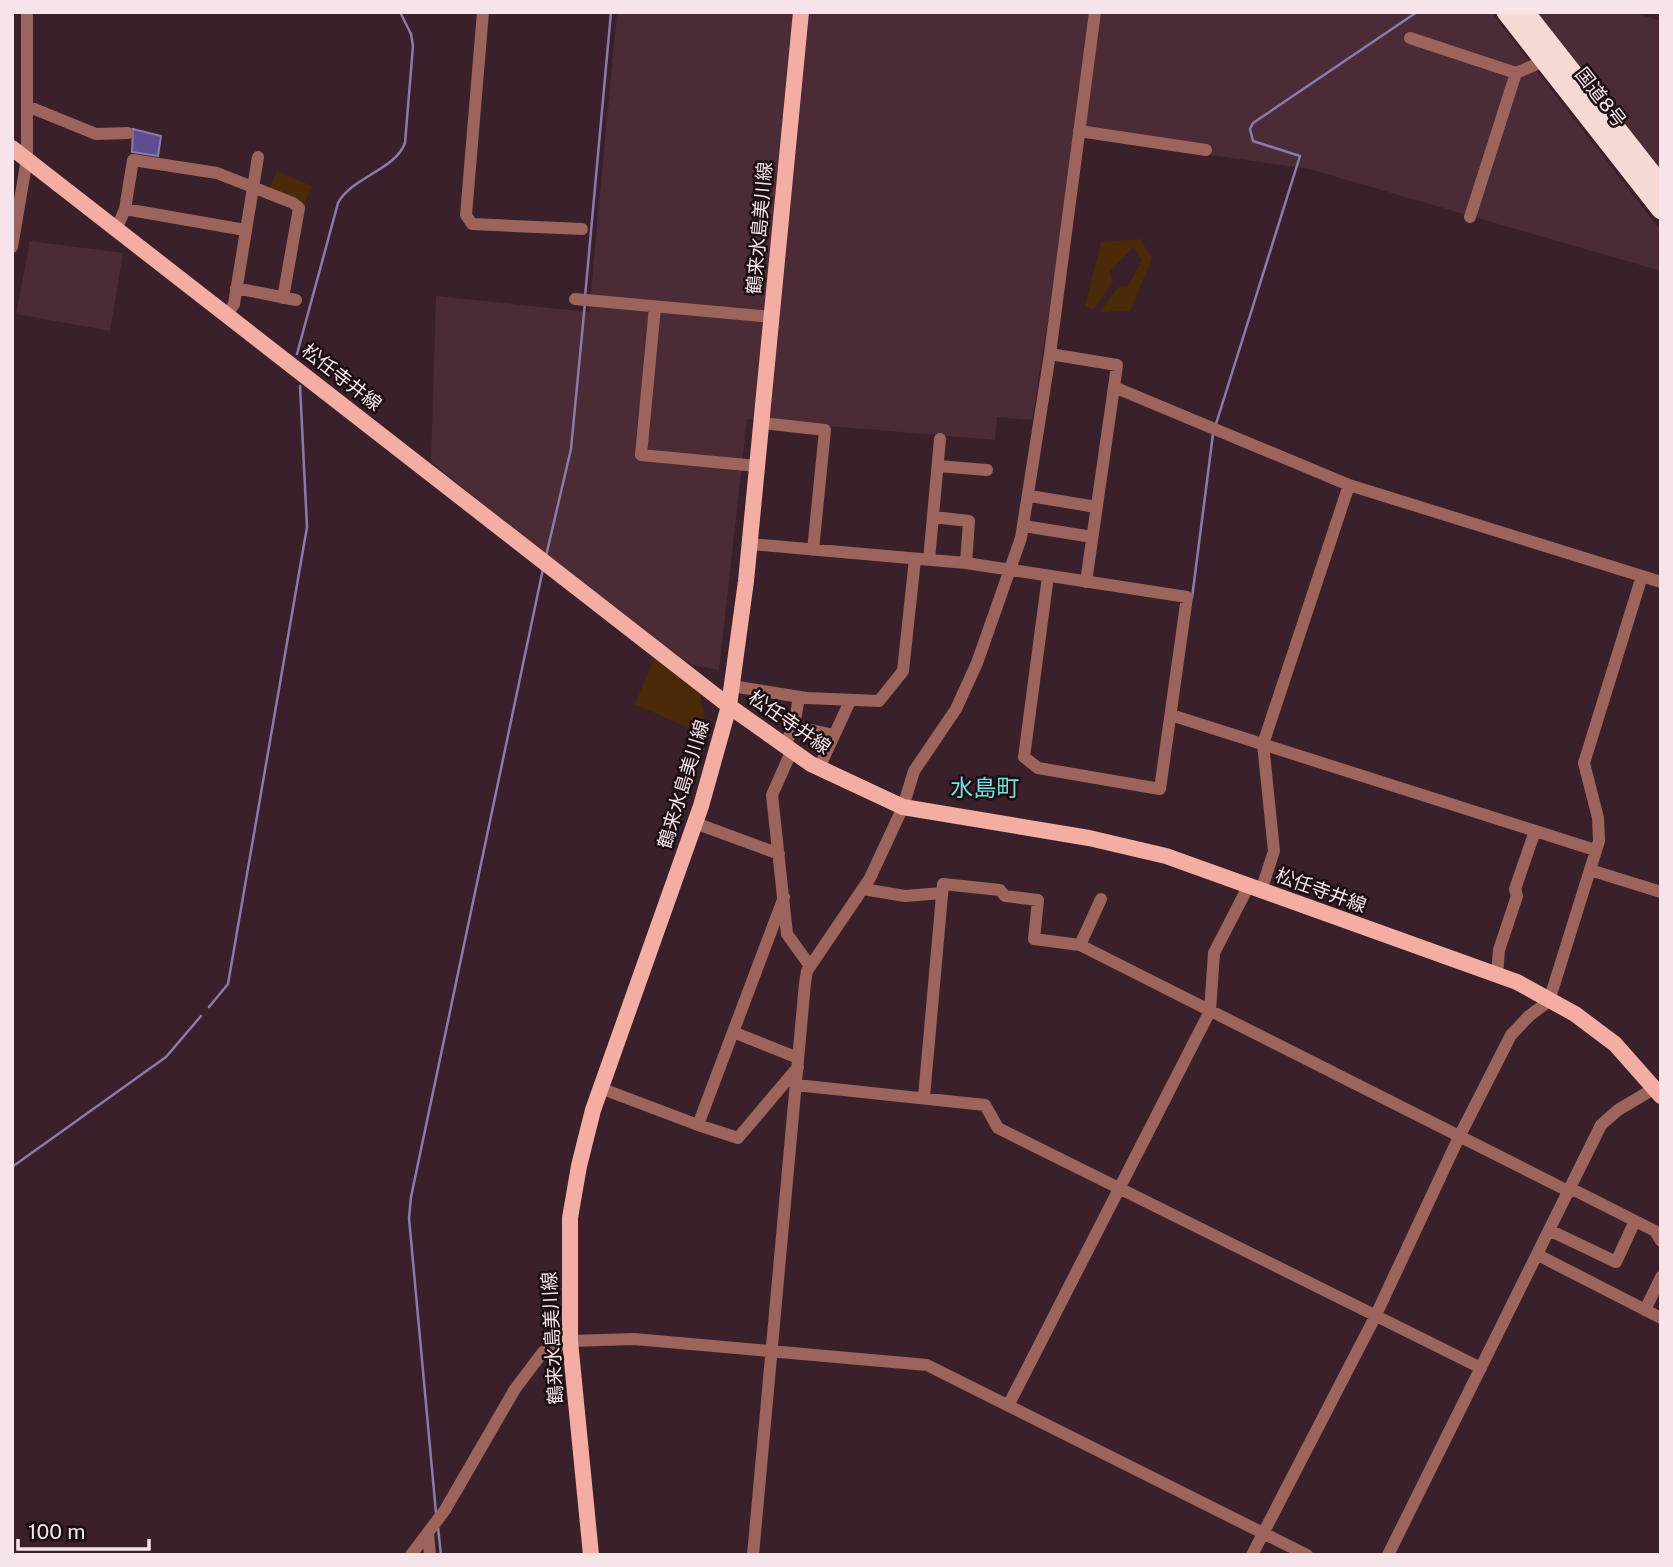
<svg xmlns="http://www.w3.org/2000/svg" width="1673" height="1567" viewBox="0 0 1673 1567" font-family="'Public Sans','Noto Sans JP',sans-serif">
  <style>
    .built { fill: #4a2b36 }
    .green { fill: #4b2a08 }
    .water { fill: #5c4e91; stroke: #8a7bac; stroke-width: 2 }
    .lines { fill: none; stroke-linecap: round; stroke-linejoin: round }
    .stream { stroke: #8a7bac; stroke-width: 2.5 }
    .minor { stroke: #9d645c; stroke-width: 12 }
    .major { stroke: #f4ada3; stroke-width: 16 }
    .highway { stroke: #f6d9d4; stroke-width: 19 }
    .labels { text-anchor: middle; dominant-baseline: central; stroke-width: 5; stroke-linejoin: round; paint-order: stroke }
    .street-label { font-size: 19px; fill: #f6e4ea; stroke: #1a0e12 }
    .quarter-label { font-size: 23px; fill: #74e0df; stroke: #1a0e12 }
  </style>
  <rect width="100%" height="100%" fill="#3a202a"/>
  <!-- built -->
  <path class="built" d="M617 12H1491L1661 231V271L1309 169 1077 136 1032 420 997 417 995 440 747 419 719 670 690 664 642 632 431 462 436 296 589 312Z
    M1536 12H1631L1661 21V171Z
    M30 241 123 253 110 331 16 314Z"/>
  <!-- green -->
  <path class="green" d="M277 171 312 186 304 204 269 190Z
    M1140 239 1152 258 1130 311 1100 312 1118 287 1128 286 1142 260 1133 247 1110 271 1112 282 1094 309 1085 306 1101 242Z
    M654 658 700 694 708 737 635 704Z"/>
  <!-- water -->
  <path class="water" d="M133 129 161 136 158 156 132 152Z"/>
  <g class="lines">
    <!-- stream -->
    <path class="stream" d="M585 297 611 12
      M297 354 338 203C352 177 395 170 405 143L413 46 411 34 400 12
      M1216 424 1300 156 1253 141 1250 129 1253 123 1417 12
      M546 556 571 449 585 303
      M1192 598 1213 434
      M209 1007 228 984 307 527 300 386
      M12 1167 166 1057 201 1016
      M436 1513 409 1218 411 1197 543 569
      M438 1527 441 1555"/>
    <!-- minor -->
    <path class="minor" d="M483 12 466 215 472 224 582 229
      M1410 38 1516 73 1544 61
      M27 106 96 134 128 133
      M1079 131 1206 150
      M125 209 245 230
      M1470 217 1516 73
      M116 230 125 209 133 160 217 173 293 203 299 208 283 298
      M12 247 27 159V12
      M236 288 296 300
      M575 299 772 317
      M655 307 641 455 757 466
      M227 315 234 304 258 157
      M1050 354 1117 365 1114 387 1349 485 1661 582
      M762 423 825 430 813 550
      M938 466 987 470
      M1030 496 1096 507
      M933 517 969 521 966 563
      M1024 526 1092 537
      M750 544 966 563 1187 597 1160 789 1038 768 1024 757 1048 576
      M929 560 940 439
      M1086 582 1114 387
      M732 686 806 698 879 701 903 671 915 559
      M1171 715 1595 850
      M794 726 834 735
      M785 745 794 726 799 697
      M792 750 772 795 787 934 810 966
      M819 768 850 701
      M695 823 779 854
      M1590 870 1661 892
      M863 889 905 896 942 893
      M1261 891 1274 851 1263 744 1349 485
      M784 897 698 1125 738 1138 798 1067
      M1080 945 1101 899
      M1497 975 1499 950 1517 896 1515 889 1535 831
      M733 1032 798 1058
      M796 1085 985 1105 998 1128 1481 1368
      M600 1088 698 1125
      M924 1097 943 884 1000 890 1005 896 1038 900 1034 939 1080 945 1570 1192
      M1572 1189 1655 1231 1661 1241
      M1551 1231 1616 1262 1635 1221
      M1538 1255 1661 1318
      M1645 1310 1661 1277
      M1009 1404 1210 1011 1214 953 1249 885
      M428 1533 430 1555
      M411 1555 445 1510 515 1389 543 1352 570 1341 634 1339 927 1365 1307 1555
      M753 1555 805 983 807 971 870 878 903 807 914 771 956 709 977 663 1021 538 1050 354 1095 12
      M1252 1555 1375 1317 1459 1137 1511 1035 1529 1016 1549 1001 1599 841 1598 818 1584 763 1642 576
      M1388 1555 1601 1125 1618 1110 1655 1088"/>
    <!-- major -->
    <path class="major" d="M12 148 729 706 811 764 903 807 1089 838 1166 856 1517 982 1575 1014 1615 1044 1661 1096
      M591 1555 570 1341V1218L579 1166 593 1110 701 806 729 706 746 581 801 12"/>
    <!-- highway -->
    <path class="highway" d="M1506 12 1661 210
      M1525 12 1661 185"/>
  </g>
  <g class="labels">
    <!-- street labels -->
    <g class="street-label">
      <text transform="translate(1601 97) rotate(52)">国道8号</text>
      <text transform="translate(759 228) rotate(-85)">鶴来水島美川線</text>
      <text transform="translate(342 377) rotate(38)">松任寺井線</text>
      <text transform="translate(790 722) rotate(35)">松任寺井線</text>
      <text transform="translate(683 784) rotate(-73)">鶴来水島美川線</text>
      <text transform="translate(1321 890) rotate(20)">松任寺井線</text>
      <text transform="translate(552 1338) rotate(-93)">鶴来水島美川線</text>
    </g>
    <!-- quarter labels -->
    <g class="quarter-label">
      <text x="985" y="787">水島町</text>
    </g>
  </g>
  <!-- border -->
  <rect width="1673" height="1567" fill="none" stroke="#f6e4ea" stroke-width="28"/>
  <!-- scale -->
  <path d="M18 1539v10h131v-10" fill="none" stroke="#f6e4ea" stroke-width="3.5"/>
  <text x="28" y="1539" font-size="21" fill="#f6e4ea" stroke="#1a0e12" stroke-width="5" paint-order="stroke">100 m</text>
</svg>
